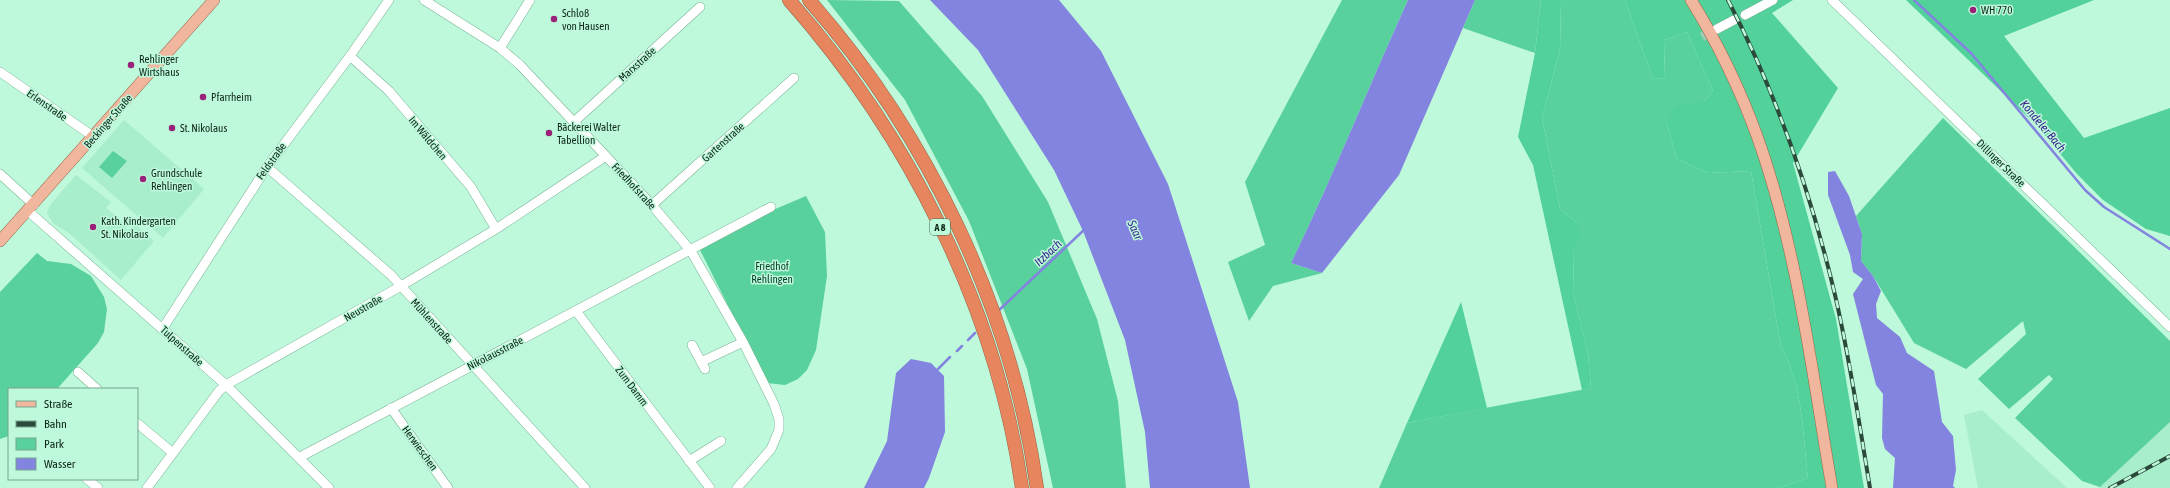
<svg xmlns="http://www.w3.org/2000/svg" width="2170" height="488" viewBox="0 0 2170 488" font-family="'Asap Condensed',sans-serif">
  <style>
    .built { fill: #a9eecb }
    .green { fill: #59d19c }
    .forest { fill: #53d19b }
    .water { fill: #8383e0 }
    .lines { fill: none; stroke-linecap: round; stroke-linejoin: round }
    .stream { stroke: #8383e0; stroke-width: 2.5 }
    .minor-tunnel { stroke: #9acfb4; stroke-width: 9; stroke-dasharray: 9 4.5; stroke-linecap: butt }
    .minor-casing { stroke: #7ab496; stroke-width: 10 }
    .major-casing { stroke: #9b6447; stroke-width: 12 }
    .highway-casing { stroke: #9b6447; stroke-width: 14 }
    .minor { stroke: #fff; stroke-width: 9 }
    .major { stroke: #f0b69e; stroke-width: 11 }
    .highway { stroke: #e6855e; stroke-width: 13 }
    .rail-casing { stroke: #2c4a3c; stroke-width: 4 }
    .rail { stroke: #bdf9da; stroke-width: 2.5; stroke-dasharray: 8; stroke-linecap: butt }
    .poi-dot { fill: #9a2079; stroke: #bdf9da; stroke-width: 1.5 }
    .labels { text-anchor: middle; dominant-baseline: central; stroke-width: 3; stroke-linejoin: round; paint-order: stroke }
    .shield { fill: #bdf9da; stroke: #436655; stroke-width: 1 }
    .shield-label { font-size: 10px; font-weight: bold; fill: #0f271c }
    .poi-label { font-size: 11px; fill: #0f271c; stroke: #bdf9da; text-anchor: start }
    .street-label { font-size: 11px; fill: #0f271c; stroke: #bdf9da }
    .park-label { font-size: 11px; fill: #053d28; stroke: #bdf9da }
    .water-label { font-size: 12px; font-style: italic; fill: #331e8b; stroke: #bdf9da }
  </style>
  <rect width="100%" height="100%" fill="#bdf9da"/>
  <!-- built -->
  <path class="built" d="M124 120 204 189 163 238 82 168Z
    M76 175 111 202 106 208 128 226 125 228 128 230 135 224 154 241 121 280 69 233 53 223 47 213 51 204Z
    M1982 410 2067 488H1978L1964 415Z
    M2170 422V488H2098Z"/>
  <!-- green -->
  <path class="green" d="M827 0 899 1 982 96 1048 202 1097 319 1118 401 1126 488H1053L1027 369 969 221 905 100Z
    M1342 0H1408C1368 88 1333 177 1291 263L1322 273 1273 286 1249 321 1228 262 1265 245 1245 182Z
    M1475 0H1541L1535 53 1463 28Z
    M1561 0H1625L1653 79 1664 78 1665 40 1687 32 1713 91 1704 101 1667 124 1677 159 1708 173 1751 171 1781 347C1803 383 1803 437 1808 478L1778 488H1379L1407 423 1591 388 1588 354 1574 297 1573 251 1580 234 1576 222 1560 209 1542 118 1560 49Z
    M1943 118 2170 341V422L2100 487 2082 481 2015 418 2053 379 2049 375 2009 409 1978 379 2026 334 2023 321 1966 369 1914 343 1873 276 1861 261 1862 234 1856 216Z
    M113 151 127 161 112 178 99 167Z
    M806 196 825 232 827 276 816 350 807 370 798 379 785 385 767 383 700 250 773 210Z
    M37 253 47 261 71 264 91 276 104 297 107 309 104 332 98 343 57 389H9V436L0 439V292Z"/>
  <!-- forest -->
  <path class="forest" d="M1541 0H1561L1560 49 1542 118 1560 209 1576 222 1581 234 1573 251 1574 297 1588 354 1591 388 1582 390 1533 165 1518 137 1535 53Z
    M1625 0H1793L1772 13 1838 88 1793 163 1836 319 1864 488H1778L1808 478C1803 437 1803 383 1781 347L1751 171 1708 173 1677 159 1667 124 1675 106 1704 101 1713 91 1687 32 1665 40 1664 78 1653 79Z
    M1906 0H2094L2004 36 2084 138 2170 108V236L2146 229 2103 200 2077 174 2037 126Z
    M1461 302 1487 408 1407 423Z"/>
  <!-- water -->
  <path class="water" d="M930 0H1059L1101 51 1168 184 1238 402 1250 488H1150L1145 432 1125 340 1083 231 1054 170 978 50Z
    M1408 0H1475L1399 175 1322 273 1291 263C1333 177 1368 88 1408 0Z
    M1835 171 1849 196 1862 234 1861 261 1873 276 1881 291 1876 304 1877 318 1900 337 1907 353 1934 371 1942 422 1953 436 1956 470 1953 486 1955 488H1893L1895 458 1885 449 1882 438 1883 394 1876 385 1853 294 1863 279 1853 272 1850 255 1828 195V172Z
    M911 359 931 363 944 376 945 432 929 478 924 488H864L887 441 896 373Z"/>
  <g class="lines">
    <!-- stream -->
    <path class="stream" d="M1914 0 1971 53 2085 190 2104 207 2170 249
      M997 312 1085 229
      M968 340 975 333
      M957 351 962 346
      M938 369 950 357"/>
    <!-- minor-tunnel -->
    <path class="minor-tunnel" d="M1702 37 1716 29"/>
    <!-- minor casing -->
    <g class="minor-casing">
      <path id="minor" d="M424 0 500 48 520 65 652 205 691 251 743 342 774 404 779 419V430L771 449 737 488
        M1832 0 2170 327
        M1745 15 1773 0
        M1717 29 1734 20
        M500 48 530 0
        M350 56 389 91 471 187 496 229
        M0 72 94 137
        M575 121 700 7
        M267 167 391 275 585 488
        M0 174 34 205
        M652 205 794 78
        M28 211 226 385 329 488
        M576 311 710 488
        M163 328 267 167 350 56 389 0
        M692 345 705 369
        M701 362 743 342
        M78 372 97 389
        M391 408 448 488
        M137 423 173 453
        M300 457 771 207
        M689 461 721 441
        M87 479 98 488
        M147 488 219 391 226 385 401 286 496 229 606 156"/>
    </g>
    <!-- major casing -->
    <g class="major-casing">
      <path id="major" d="M1691 0C1717 42 1740 89 1757 136 1797 247 1812 372 1832 488
        M0 241 214 0"/>
    </g>
    <!-- highway casing -->
    <g class="highway-casing">
      <path id="highway" d="M789 0C909 136 996 307 1022 488
        M809 0C928 135 1012 309 1037 488"/>
    </g>
    <!-- minor -->
    <use href="#minor" class="minor"/>
    <!-- major -->
    <use href="#major" class="major"/>
    <!-- highway -->
    <use href="#highway" class="highway"/>
    <!-- rail casing -->
    <g class="rail-casing">
      <path id="rail" d="M1728 0C1776 93 1811 193 1835 295 1850 359 1859 423 1870 488
        M2110 488 2170 456"/>
    </g>
    <!-- rail -->
    <use href="#rail" class="rail"/>
  </g>
  <!-- markers -->
  <g class="poi-dot">
    <circle cx="1973" cy="10" r="4"/>
    <circle cx="554" cy="19" r="4"/>
    <circle cx="131" cy="65" r="4"/>
    <circle cx="203" cy="97" r="4"/>
    <circle cx="172" cy="128" r="4"/>
    <circle cx="549" cy="133" r="4"/>
    <circle cx="143" cy="179" r="4"/>
    <circle cx="93" cy="227" r="4"/>
  </g>
  <g class="labels">
    <!-- shield labels -->
    <rect class="shield" x="930" y="219" width="20" height="16" rx="3"/>
    <g class="shield-label">
      <text x="940" y="227">A 8</text>
    </g>
    <!-- poi labels -->
    <g class="poi-label">
      <text x="1981" y="10">WH 770</text>
      <text x="562" y="13">Schloß<tspan x="562" dy="13">von Hausen</tspan></text>
      <text x="139" y="59">Rehlinger<tspan x="139" dy="13">Wirtshaus</tspan></text>
      <text x="211" y="97">Pfarrheim</text>
      <text x="557" y="127">Bäckerei Walter<tspan x="557" dy="13">Tabellion</tspan></text>
      <text x="180" y="128">St. Nikolaus</text>
      <text x="151" y="173">Grundschule<tspan x="151" dy="13">Rehlingen</tspan></text>
      <text x="101" y="221">Kath. Kindergarten<tspan x="101" dy="13">St. Nikolaus</tspan></text>
    </g>
    <!-- street labels -->
    <g class="street-label">
      <text transform="translate(637 64) rotate(-42)">Marxstraße</text>
      <text transform="translate(47 105) rotate(35)">Erlenstraße</text>
      <text transform="translate(108 121) rotate(-49)">Beckinger Straße</text>
      <text transform="translate(428 138) rotate(50)">Im Wäldchen</text>
      <text transform="translate(723 142) rotate(-42)">Gartenstraße</text>
      <text transform="translate(271 161) rotate(-54)">Feldstraße</text>
      <text transform="translate(2001 163) rotate(44)">Dillinger Straße</text>
      <text transform="translate(634 186) rotate(47)">Friedhofstraße</text>
      <text transform="translate(363 308) rotate(-30)">Neustraße</text>
      <text transform="translate(432 321) rotate(48)">Mühlenstraße</text>
      <text transform="translate(182 346) rotate(42)">Tulpenstraße</text>
      <text transform="translate(495 353) rotate(-27)">Nikolausstraße</text>
      <text transform="translate(632 386) rotate(53)">Zum Damm</text>
      <text transform="translate(420 448) rotate(54)">Herwieschen</text>
    </g>
    <!-- park labels -->
    <g class="park-label">
      <text x="772" y="266">Friedhof<tspan x="772" dy="13">Rehlingen</tspan></text>
    </g>
    <!-- water labels -->
    <g class="water-label">
      <text transform="translate(2043 126) rotate(50)">Kondeler Bach</text>
      <text transform="translate(1135 230) rotate(66)">Saar</text>
      <text transform="translate(1048 253) rotate(-43)">Itzbach</text>
    </g>
  </g>
  <!-- legend -->
  <rect x="8" y="388" width="130" height="92" fill="#bdf9da" stroke="#77a58e"/>
  <rect x="16" y="401" width="20" height="6" fill="#f0b69e" stroke="#77a58e"/>
  <text x="44" y="408" font-size="12" fill="#0f271c">Straße</text>
  <rect x="16" y="421" width="20" height="6" fill="#2c4a3c" stroke="#77a58e"/>
  <text x="44" y="428" font-size="12" fill="#0f271c">Bahn</text>
  <rect x="16" y="438" width="20" height="12" fill="#59d19c" stroke="#77a58e"/>
  <text x="44" y="448" font-size="12" fill="#0f271c">Park</text>
  <rect x="16" y="458" width="20" height="12" fill="#8383e0" stroke="#77a58e"/>
  <text x="44" y="468" font-size="12" fill="#0f271c">Wasser</text>
</svg>
